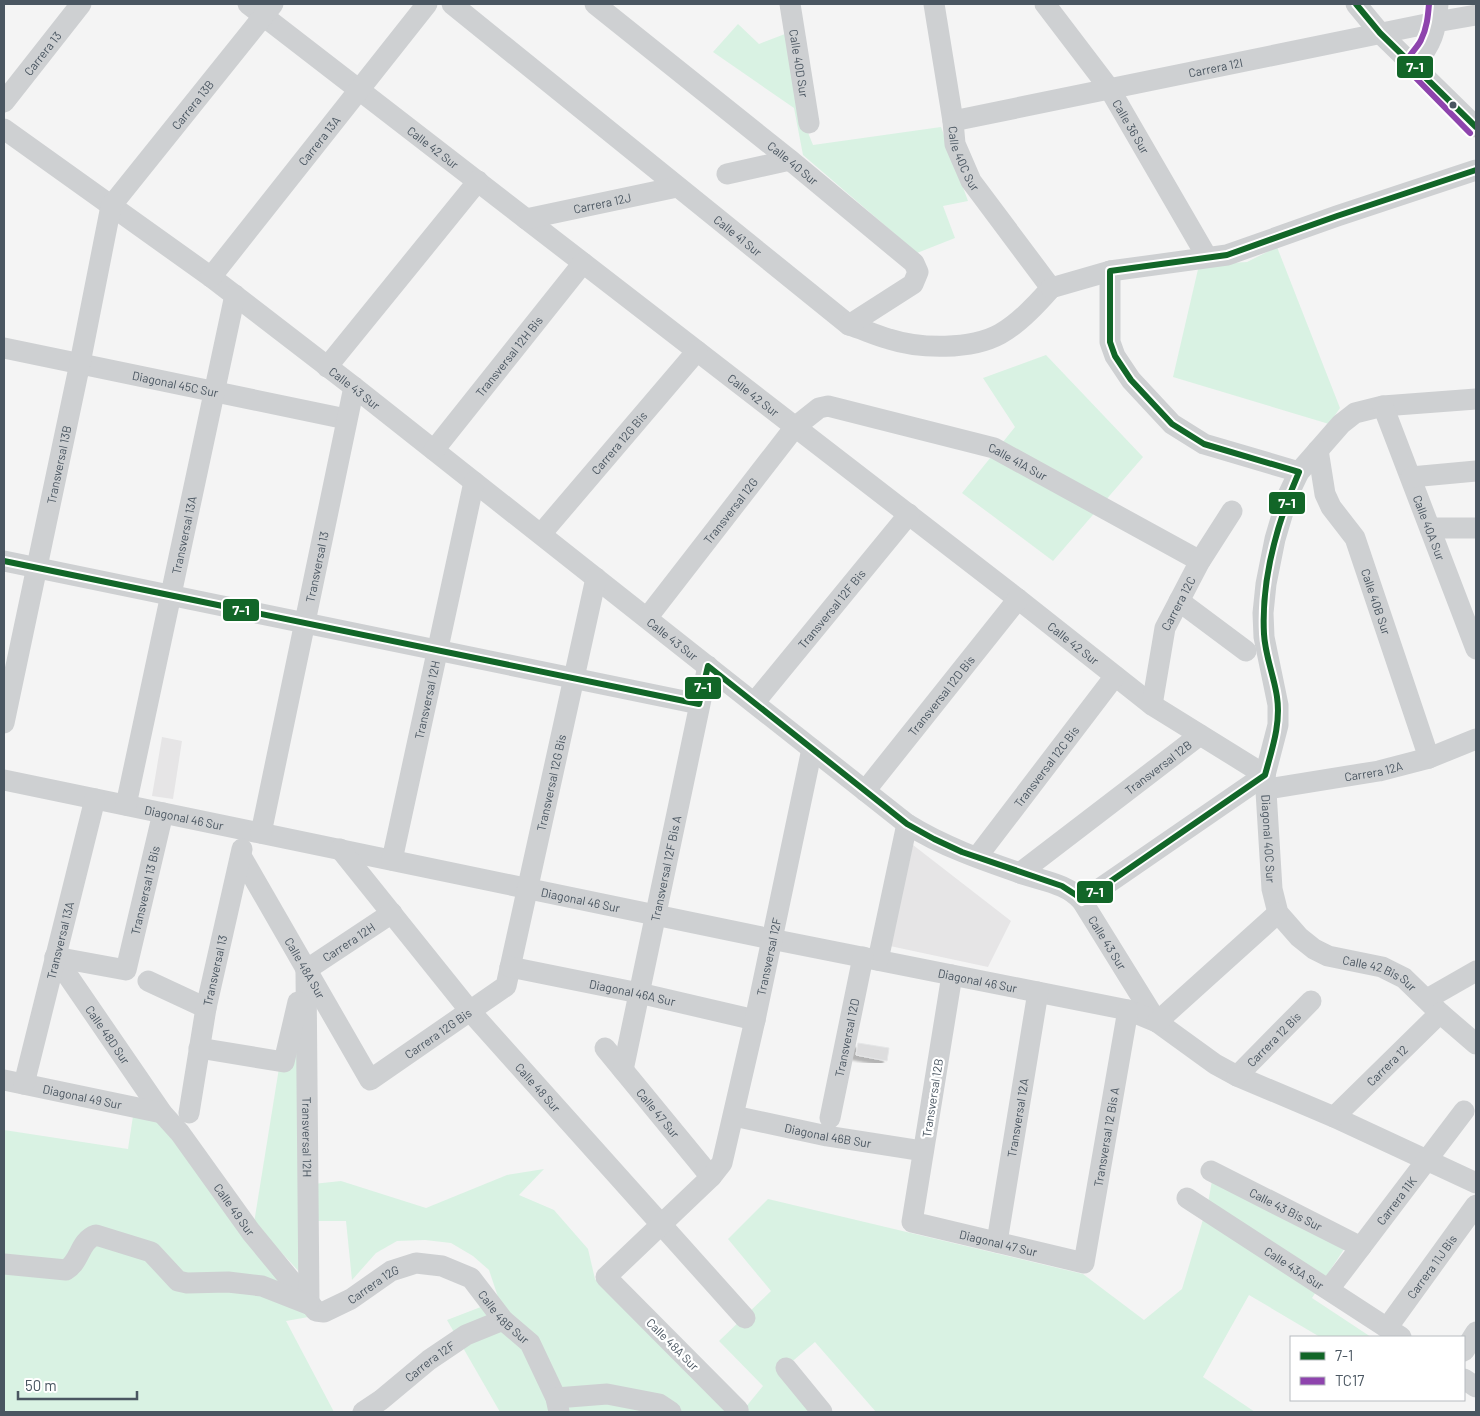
<svg xmlns="http://www.w3.org/2000/svg" width="1480" height="1416" viewBox="0 0 1480 1416" font-family="Barlow,sans-serif">
  <style>
    .education { fill: #e6e5e6 }
    .green { fill: #d9f2e3 }
    .building { fill: #ddddde; stroke: #e5e6e7; filter: url(#shadow) }
    .lines { fill: none; stroke-linecap: round; stroke-linejoin: round }
    .minor { stroke: #ced0d2; stroke-width: 21 }
    .bus-1-casing { stroke: #fff; stroke-width: 10 }
    .bus-2-casing { stroke: #fff; stroke-width: 10 }
    .bus-1 { stroke: #126628; stroke-width: 6 }
    .bus-2 { stroke: #8e44ad; stroke-width: 6 }
    .bus-dot { fill: #4a5661; stroke: #fff; stroke-width: 2 }
    .labels { text-anchor: middle; dominant-baseline: central; stroke-width: 4.5; stroke-linejoin: round; paint-order: stroke }
    .street-label { font-size: 12px; fill: #4a5661; stroke: #fff }
    .line-badge { stroke: #fff; stroke-width: 2 }
    .badge-label { font-size: 14px; text-anchor: middle; font-weight: bold; fill: #fff }
  </style>
  <defs>
    <filter id="shadow"><feDropShadow dx="-4.5" dy="4.5" stdDeviation="1" flood-color="#0004"/></filter>
  </defs>
  <rect width="100%" height="100%" fill="#f4f4f4"/>
  <!-- education -->
  <path class="education" d="M162 737 182 741 173 799 152 796Z
    M913 845 1011 921 988 967 890 946Z"/>
  <!-- green -->
  <path class="green" d="M738 24 759 44 785 34 803 120 813 145 941 127 968 201 943 206 955 238 917 253 803 155 794 108 713 52Z
    M1277 247 1340 408 1329 424 1173 377 1199 265 1247 262Z
    M1046 355 1143 457 1053 561 962 493 1015 427 983 378Z
    M301 1011 305 1278 254 1223 279 1068Z
    M133 1116 158 1122 314 1316 286 1321 334 1412H4V1130L128 1149Z
    M544 1169 519 1195 554 1210 588 1249 595 1279 735 1412H500L447 1320 499 1300 489 1270 473 1256 451 1243 425 1240 397 1241 376 1253 352 1280 346 1221H314L313 1184 341 1181 426 1208 507 1175Z
    M1213 1175 1350 1240 1312 1298 1371 1337H1320L1249 1295 1203 1377 1255 1412H876L815 1342 781 1371 816 1412H745V1408L763 1386 719 1341 771 1291 728 1239 768 1199 1083 1274 1144 1320 1182 1289 1208 1203Z"/>
  <!-- building -->
  <path class="building" d="M858 1043 889 1048 887 1061 856 1055Z"/>
  <g class="lines">
    <!-- minor -->
    <g class="minor">
      <path id="s1" d="M248 4 1018 599 1152 705 1265 775"/>
      <path id="s2" d="M452 4 849 325C862 329 875 335 889 339 920 349 971 350 1000 334 1018 324 1038 303 1051 288"/>
      <path id="s3" d="M595 4 790 160 914 263 918 272 913 284 849 325"/>
      <path id="s4" d="M790 4 809 123"/>
      <path id="s5" d="M934 4 953 121 955 144 971 181 1051 288"/>
      <path id="s6" d="M1045 4 1109 88 1207 257"/>
      <path d="M1356 4 1380 33 1476 127"/>
      <path d="M1414 65C1432 45 1436 31 1438 4"/>
      <path id="s7" d="M4 102 81 4"/>
      <path id="s8" d="M953 121 1436 22 1476 15"/>
      <path id="s9" d="M4 129 211 277 354 387 907 824C942 846 982 860 1020 873 1042 881 1067 883 1082 901L1157 1022 1215 1064 1237 1076 1334 1117 1476 1183"/>
      <path d="M727 174 790 160"/>
      <path id="s10" d="M526 219 677 187"/>
      <path d="M1110 271V342L1115 356 1131 380 1172 424 1204 444 1299 472"/>
      <path id="s11" d="M211 277 427 4"/>
      <path d="M1051 288 1110 271 1227 255 1337 216 1476 170"/>
      <path id="s12" d="M4 348 346 419"/>
      <path d="M327 367 478 181"/>
      <path id="s13" d="M1476 399 1383 406 1355 413 1341 424 1299 472 1288 495 1275 539 1266 584 1263 613 1264 637 1278 705V725L1265 775 1272 889 1278 913 1299 937 1314 949 1328 956 1382 967 1404 978 1440 1013 1476 1044"/>
      <path id="s14" d="M1383 406 1476 649"/>
      <path id="s15" d="M434 450 583 263"/>
      <path id="s16" d="M1318 450 1325 494 1331 507 1355 538 1429 758"/>
      <path d="M1411 477 1476 471"/>
      <path d="M1430 528H1476"/>
      <path id="s17" d="M541 534 697 351"/>
      <path d="M4 561 699 704"/>
      <path d="M1179 601 1246 651"/>
      <path id="s18" d="M647 618 795 427 819 408 828 406 994 448 1200 561"/>
      <path id="s19" d="M754 703 909 514"/>
      <path id="s20" d="M1152 705 1165 628 1200 561 1232 511"/>
      <path id="s21" d="M4 723 80 363 111 206 273 4"/>
      <path id="s22" d="M4 780 771 939 1128 1010 1157 1022"/>
      <path id="s23" d="M1267 789 1379 771 1429 758 1476 739"/>
      <path id="s24" d="M865 791 1018 599"/>
      <path id="s25" d="M126 805 235 295"/>
      <path id="s26" d="M261 833 354 387"/>
      <path id="s27" d="M340 849 470 1011 745 1318"/>
      <path id="s28" d="M241 856 370 1080 506 986 596 578"/>
      <path id="s29" d="M977 857 1115 676"/>
      <path id="s30" d="M392 860 474 482"/>
      <path id="s31" d="M1020 873 1200 735"/>
      <path d="M1082 901 1265 775"/>
      <path id="s32" d="M55 957 162 1113 180 1133 251 1232 316 1311 324 1312 351 1299 391 1271 416 1263 442 1266 471 1278 503 1320 530 1343 556 1398 559 1412"/>
      <path id="s33" d="M55 957 126 970 163 813"/>
      <path d="M878 960 907 824"/>
      <path id="s34" d="M510 967 639 993 755 1020"/>
      <path id="s35" d="M306 970 392 913"/>
      <path id="s36" d="M306 972 309 1304"/>
      <path id="s37" d="M952 975 912 1222 1084 1263 1128 1010"/>
      <path d="M148 981 206 1008"/>
      <path d="M1427 999 1476 971"/>
      <path d="M1157 1022 1278 913"/>
      <path d="M199 1048 284 1062 298 1002"/>
      <path id="s38" d="M605 1048 711 1177"/>
      <path id="s39" d="M623 1070 708 666"/>
      <path id="s40" d="M1237 1076 1311 1001"/>
      <path id="s41" d="M4 1080 162 1113"/>
      <path id="s42" d="M24 1084 95 799"/>
      <path id="s43" d="M189 1113 206 1008 242 849"/>
      <path id="s44" d="M734 1116 827 1136 923 1151"/>
      <path id="s45" d="M1334 1117 1440 1013"/>
      <path id="s46" d="M830 1118 863 957"/>
      <path id="s47" d="M1211 1171 1361 1247"/>
      <path id="s48" d="M1187 1198 1401 1337"/>
      <path id="s49" d="M997 1242 1038 992"/>
      <path d="M4 1264 66 1270C81 1261 79 1241 96 1235L151 1252 178 1281 187 1283 228 1282 262 1286 308 1304"/>
      <path id="s50" d="M1329 1289 1464 1111"/>
      <path id="s51" d="M1387 1328 1476 1205"/>
      <path d="M1464 1351 1476 1332"/>
      <path d="M786 1368 822 1412"/>
      <path d="M1464 1379 1476 1387"/>
      <path d="M556 1398 607 1394 659 1404 671 1412"/>
      <path id="s52" d="M363 1412 381 1400 429 1360 466 1335 503 1320"/>
      <path id="s53" d="M737 1412 738 1410 606 1277 711 1177 722 1163 755 1020 812 749"/>
    </g>
    <!-- bus-1 casing -->
    <g class="bus-1-casing">
      <path id="bus-1" d="M1356 4 1380 33 1476 127
        M4 561 699 704 708 666 907 824 934 839 962 852 1062 886 1076 895 1082 901 1265 775C1272 749 1281 724 1277 697 1274 676 1265 655 1264 634 1261 578 1277 523 1299 472L1204 444 1172 424 1131 380 1115 356 1110 342V271L1227 255 1337 216 1476 170"/>
    </g>
    <!-- bus-2 casing -->
    <g class="bus-2-casing">
      <path id="bus-2" d="M1429 4C1428 16 1427 28 1421 40 1417 49 1405 57 1406 68L1470 133"/>
    </g>
    <!-- bus-1 -->
    <use href="#bus-1" class="bus-1"/>
    <!-- bus-2 -->
    <use href="#bus-2" class="bus-2"/>
  </g>
  <!-- markers -->
  <circle class="bus-dot" cx="1453" cy="105" r="4.5"/>
  <g class="labels">
    <!-- street labels -->
    <g class="street-label">
      <text stroke="none"><textPath href="#s7" startOffset="62">Carrera 13</textPath></text>
      <text stroke="none"><textPath href="#s4" startOffset="60">Calle 40D Sur</textPath></text>
      <text stroke="none"><textPath href="#s8" startOffset="268">Carrera 12I</textPath></text>
      <text stroke="none"><textPath href="#s21" startOffset="658">Carrera 13B</textPath></text>
      <text stroke="none"><textPath href="#s6" startOffset="150">Calle 36 Sur</textPath></text>
      <text stroke="none"><textPath href="#s11" startOffset="174">Carrera 13A</textPath></text>
      <text stroke="none"><textPath href="#s1" startOffset="234">Calle 42 Sur</textPath></text>
      <text stroke="none"><textPath href="#s5" startOffset="158">Calle 40C Sur</textPath></text>
      <text stroke="none"><textPath href="#s3" startOffset="254">Calle 40 Sur</textPath></text>
      <text stroke="none"><textPath href="#s10" startOffset="78">Carrera 12J</textPath></text>
      <text stroke="none"><textPath href="#s2" startOffset="368">Calle 41 Sur</textPath></text>
      <text stroke="none"><textPath href="#s15" startOffset="120">Transversal 12H Bis</textPath></text>
      <text stroke="none"><textPath href="#s12" startOffset="175">Diagonal 45C Sur</textPath></text>
      <text stroke="none"><textPath href="#s9" startOffset="436">Calle 43 Sur</textPath></text>
      <text stroke="none"><textPath href="#s1" startOffset="639">Calle 42 Sur</textPath></text>
      <text stroke="none"><textPath href="#s17" startOffset="120">Carrera 12G Bis</textPath></text>
      <text stroke="none"><textPath href="#s18" startOffset="480">Calle 41A Sur</textPath></text>
      <text stroke="none"><textPath href="#s21" startOffset="264">Transversal 13B</textPath></text>
      <text stroke="none"><textPath href="#s18" startOffset="136">Transversal 12G</textPath></text>
      <text stroke="none"><textPath href="#s14" startOffset="130">Calle 40A Sur</textPath></text>
      <text stroke="none"><textPath href="#s25" startOffset="276">Transversal 13A</textPath></text>
      <text stroke="none"><textPath href="#s26" startOffset="272">Transversal 13</textPath></text>
      <text stroke="none"><textPath href="#s16" startOffset="165">Calle 40B Sur</textPath></text>
      <text stroke="none"><textPath href="#s20" startOffset="106">Carrera 12C</textPath></text>
      <text stroke="none"><textPath href="#s19" startOffset="122">Transversal 12F Bis</textPath></text>
      <text stroke="none"><textPath href="#s9" startOffset="841">Calle 43 Sur</textPath></text>
      <text stroke="none"><textPath href="#s1" startOffset="1044">Calle 42 Sur</textPath></text>
      <text stroke="none"><textPath href="#s24" startOffset="122">Transversal 12D Bis</textPath></text>
      <text stroke="none"><textPath href="#s30" startOffset="164">Transversal 12H</textPath></text>
      <text stroke="none"><textPath href="#s29" startOffset="114">Transversal 12C Bis</textPath></text>
      <text stroke="none"><textPath href="#s31" startOffset="174">Transversal 12B</textPath></text>
      <text stroke="none"><textPath href="#s23" startOffset="108">Carrera 12A</textPath></text>
      <text stroke="none"><textPath href="#s28" startOffset="632">Transversal 12G Bis</textPath></text>
      <text stroke="none"><textPath href="#s22" startOffset="184">Diagonal 46 Sur</textPath></text>
      <text stroke="none"><textPath href="#s13" startOffset="579">Diagonal 40C Sur</textPath></text>
      <text stroke="none"><textPath href="#s39" startOffset="206">Transversal 12F Bis A</textPath></text>
      <text stroke="none"><textPath href="#s33" startOffset="154">Transversal 13 Bis</textPath></text>
      <text stroke="none"><textPath href="#s22" startOffset="589">Diagonal 46 Sur</textPath></text>
      <text stroke="none"><textPath href="#s42" startOffset="148">Transversal 13A</textPath></text>
      <text stroke="none"><textPath href="#s35" startOffset="51">Carrera 12H</textPath></text>
      <text stroke="none"><textPath href="#s9" startOffset="1381">Calle 43 Sur</textPath></text>
      <text stroke="none"><textPath href="#s53" startOffset="564">Transversal 12F</textPath></text>
      <text stroke="none"><textPath href="#s28" startOffset="129">Calle 48A Sur</textPath></text>
      <text stroke="none"><textPath href="#s43" startOffset="145">Transversal 13</textPath></text>
      <text stroke="none"><textPath href="#s13" startOffset="776">Calle 42 Bis Sur</textPath></text>
      <text stroke="none"><textPath href="#s22" startOffset="994">Diagonal 46 Sur</textPath></text>
      <text stroke="none"><textPath href="#s34" startOffset="125">Diagonal 46A Sur</textPath></text>
      <text stroke="none"><textPath href="#s28" startOffset="341">Carrera 12G Bis</textPath></text>
      <text stroke="none"><textPath href="#s32" startOffset="94">Calle 48D Sur</textPath></text>
      <text stroke="none"><textPath href="#s46" startOffset="82">Transversal 12D</textPath></text>
      <text stroke="none"><textPath href="#s40" startOffset="52">Carrera 12 Bis</textPath></text>
      <text stroke="none"><textPath href="#s45" startOffset="74">Carrera 12</textPath></text>
      <text stroke="none"><textPath href="#s27" startOffset="310">Calle 48 Sur</textPath></text>
      <text stroke="none"><textPath href="#s41" startOffset="80">Diagonal 49 Sur</textPath></text>
      <text transform="translate(932 1098) rotate(-81)">Transversal 12B</text>
      <text stroke="none"><textPath href="#s38" startOffset="84">Calle 47 Sur</textPath></text>
      <text stroke="none"><textPath href="#s49" startOffset="126">Transversal 12A</textPath></text>
      <text stroke="none"><textPath href="#s44" startOffset="96">Diagonal 46B Sur</textPath></text>
      <text stroke="none"><textPath href="#s36" startOffset="165">Transversal 12H</textPath></text>
      <text stroke="none"><textPath href="#s37" startOffset="555">Transversal 12 Bis A</textPath></text>
      <text stroke="none"><textPath href="#s50" startOffset="111">Carrera 11K</textPath></text>
      <text stroke="none"><textPath href="#s32" startOffset="310">Calle 49 Sur</textPath></text>
      <text stroke="none"><textPath href="#s47" startOffset="84">Calle 43 Bis Sur</textPath></text>
      <text stroke="none"><textPath href="#s37" startOffset="339">Diagonal 47 Sur</textPath></text>
      <text stroke="none"><textPath href="#s48" startOffset="128">Calle 43A Sur</textPath></text>
      <text stroke="none"><textPath href="#s51" startOffset="76">Carrera 11J Bis</textPath></text>
      <text stroke="none"><textPath href="#s32" startOffset="505">Carrera 12G</textPath></text>
      <text stroke="none"><textPath href="#s32" startOffset="662">Calle 48B Sur</textPath></text>
      <text transform="translate(673 1344) rotate(45)">Calle 48A Sur</text>
      <text stroke="none"><textPath href="#s52" startOffset="84">Carrera 12F</textPath></text>
    </g>
  </g>
  <g class="line-badge">
    <rect x="1396" y="55" width="38" height="24" rx="5" fill="#126628"/>
    <rect x="1268" y="491" width="38" height="24" rx="5" fill="#126628"/>
    <rect x="222" y="598" width="38" height="24" rx="5" fill="#126628"/>
    <rect x="684" y="676" width="38" height="24" rx="5" fill="#126628"/>
    <rect x="1076" y="880" width="38" height="24" rx="5" fill="#126628"/>
  </g>
  <g class="badge-label">
    <text x="1415" y="72">7-1</text>
    <text x="1287" y="508">7-1</text>
    <text x="241" y="615">7-1</text>
    <text x="703" y="692">7-1</text>
    <text x="1095" y="897">7-1</text>
  </g>
  <!-- border -->
  <rect width="1480" height="1416" fill="none" stroke="#4a5661" stroke-width="10"/>
  <!-- legend -->
  <rect x="1290" y="1336" width="175" height="65" fill="#ffffff" stroke="#b7bbc0"/>
  <rect x="1300" y="1352" width="25" height="8" fill="#126628" stroke="#b7bbc0"/>
  <text x="1335" y="1361" font-size="15" fill="#4a5661">7-1</text>
  <rect x="1300" y="1377" width="25" height="8" fill="#8e44ad" stroke="#b7bbc0"/>
  <text x="1335" y="1386" font-size="15" fill="#4a5661">TC17</text>
  <!-- scale -->
  <path d="M18 1391v8h119v-8" fill="none" stroke="#4a5661" stroke-width="2.5"/>
  <text x="25" y="1391" font-size="15" fill="#4a5661" stroke="#ffffff" stroke-width="4" paint-order="stroke">50 m</text>
</svg>
